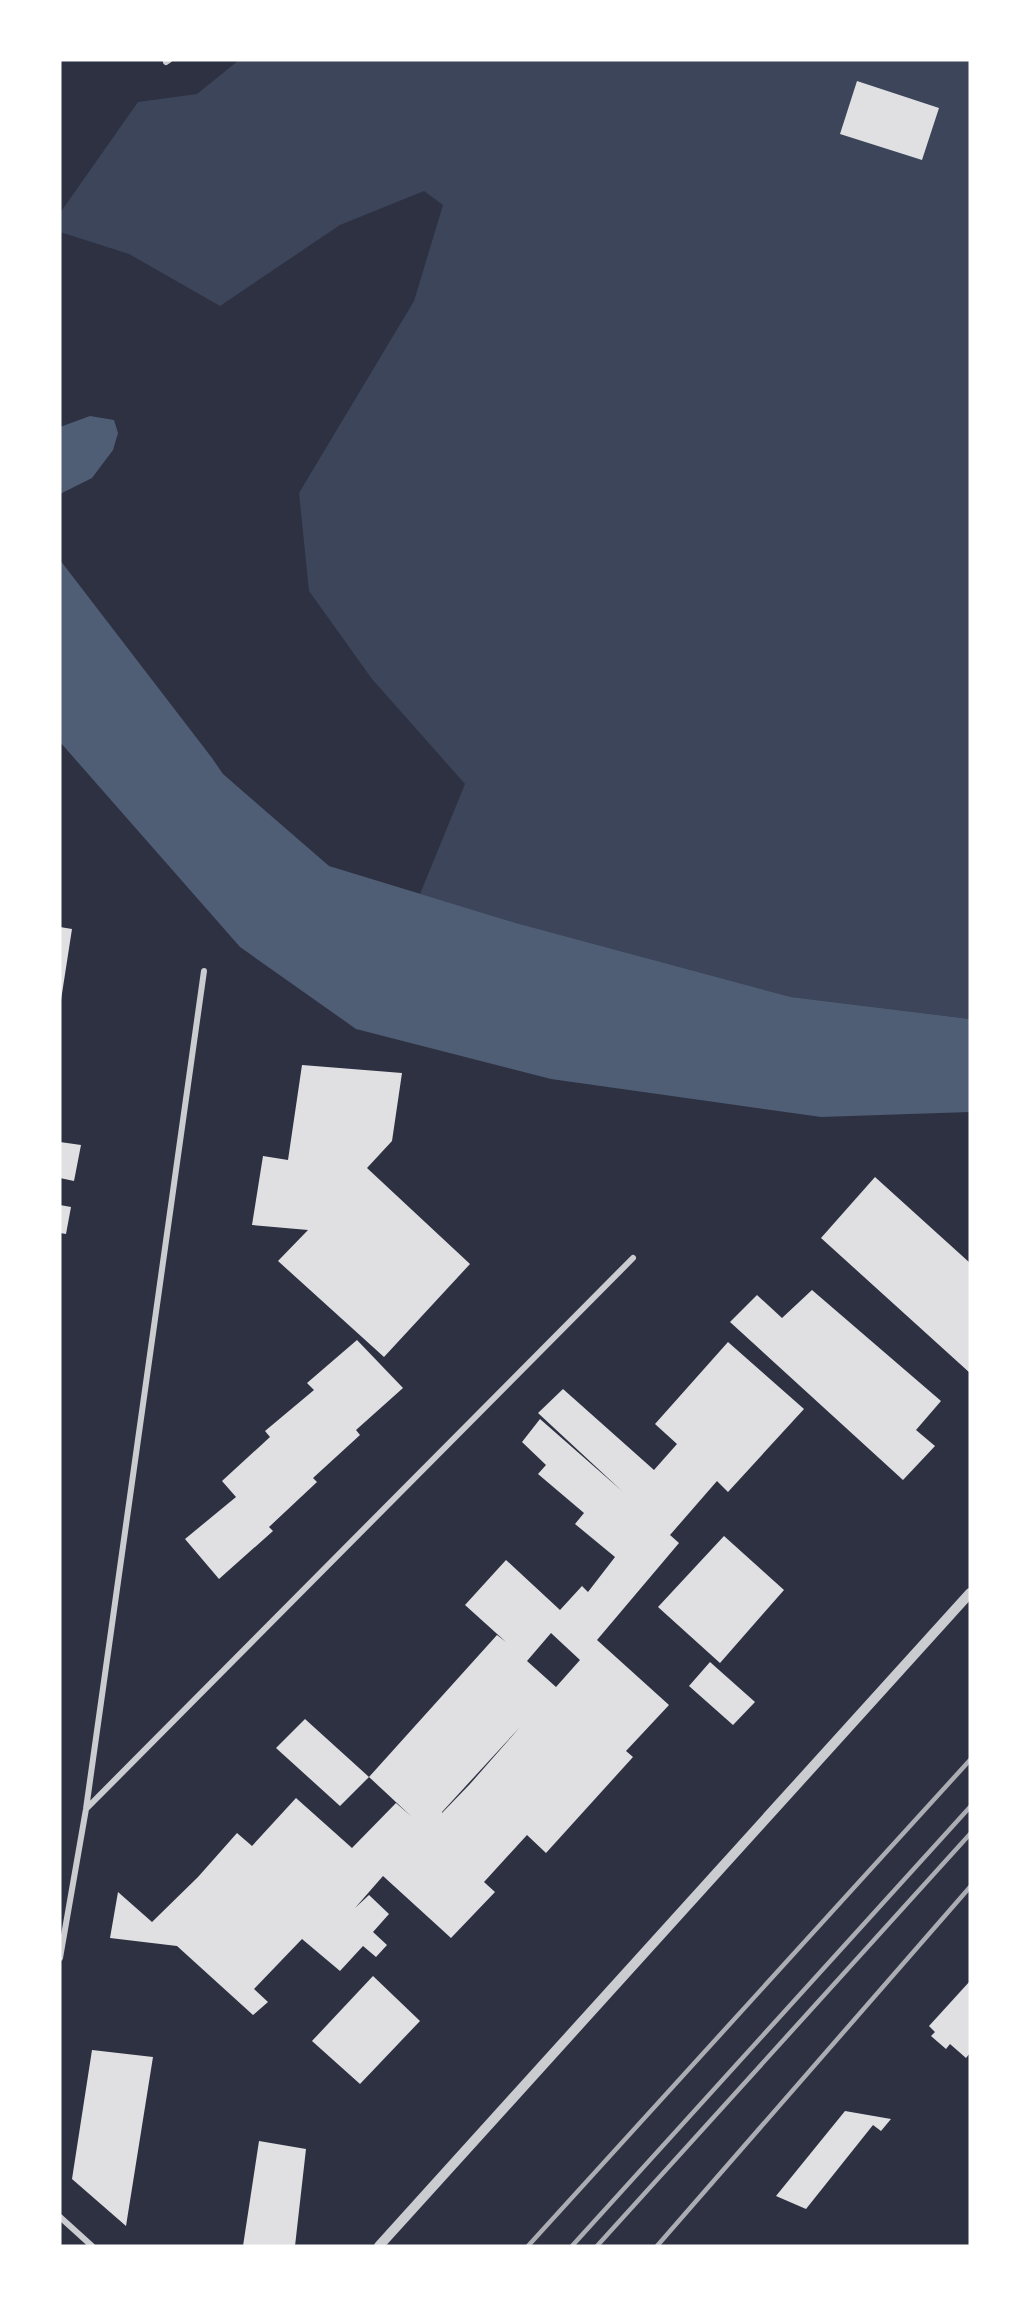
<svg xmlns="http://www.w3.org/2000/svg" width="1030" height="2306" viewBox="0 0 1030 2306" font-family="'Varela Round',sans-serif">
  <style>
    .green { fill: #3c4559 }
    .water { fill: #4f5d75 }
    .building { fill: #e0e0e3; fill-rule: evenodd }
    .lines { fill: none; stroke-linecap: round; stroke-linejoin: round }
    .minor { stroke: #caccd0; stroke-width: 6 }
    .tertiary { stroke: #caccd0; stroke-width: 10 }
    .rail { stroke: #abadb3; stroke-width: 4.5 }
  </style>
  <rect width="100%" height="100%" fill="#2d3142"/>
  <!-- green -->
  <path class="green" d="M239 60H970V1019L791 997 516 923 420 894 465 784 372 679 309 591 299 493 414 301 443 205 424 191 340 225 220 306 129 254 60 232V213L138 102 197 94Z"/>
  <!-- water -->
  <path class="water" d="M90 416 114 420 118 433 113 450 92 478 60 494V427Z
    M60 560 212 758 223 774 329 866 516 923 791 997 970 1019V1112L821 1117 551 1079 356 1029 240 947 60 742Z"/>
  <!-- building -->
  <path class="building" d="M857 81 939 108 922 160 840 134Z
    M60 927 72 929 61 1000H60Z
    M302 1065 402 1073 392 1141 367 1168 470 1264 384 1357 278 1261 308 1230 252 1225 263 1156 288 1160Z
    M60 1142 81 1145 74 1181 60 1178Z
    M875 1177 970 1263V1373L821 1238Z
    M60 1205 71 1207 66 1234 60 1233Z
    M812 1290 941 1401 916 1430 935 1446 903 1480 730 1322 757 1295 782 1318Z
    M357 1340 403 1388 356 1430 360 1435 313 1478 317 1482 269 1527 273 1531 219 1579 185 1539 236 1497 222 1481 270 1437 265 1431 314 1390 307 1383Z
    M728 1342 804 1409 728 1492 717 1481 670 1535 679 1543 597 1640 669 1705 626 1751 633 1757 546 1853 527 1835 484 1882 495 1892 451 1938 383 1876 355 1908 369 1895 389 1914 373 1932 387 1945 376 1957 363 1946 340 1971 302 1939 254 1989 268 2002 253 2015 177 1946 110 1938 118 1892 152 1922 198 1877 237 1833 252 1846 296 1798 352 1848 396 1803 412 1817 369 1777 497 1635 506 1642 465 1605 506 1560 560 1610 582 1586 588 1592 615 1557 575 1524 584 1513 538 1474 546 1465 522 1442 540 1419 622 1491 538 1413 563 1389 654 1470 677 1444 655 1424ZM551 1633 580 1660 556 1687 527 1661ZM520 1727 470 1784 442 1813V1812Z
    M724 1536 784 1590 720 1663 658 1607Z
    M710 1662 755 1702 733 1725 689 1686Z
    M305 1719 369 1777 340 1806 276 1748Z
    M373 1976 420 2021 360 2084 312 2041Z
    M970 1981V2053L966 2058 950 2044 946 2049 931 2036 935 2032 929 2026Z
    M92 2050 153 2057 126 2226 72 2179Z
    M845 2111 891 2119 881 2131 873 2125 806 2209 776 2196Z
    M259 2141 306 2149 295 2246H243Z"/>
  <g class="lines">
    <!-- minor -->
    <path class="minor" d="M166 62 169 60
      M87 1808 633 1258
      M60 1958 86 1809 204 971
      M60 2217 92 2246"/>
    <!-- tertiary -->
    <path class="tertiary" d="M379 2246 970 1593"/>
    <!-- rail -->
    <path class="rail" d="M528 2246 970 1760
      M572 2246 970 1807
      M597 2246 970 1834
      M657 2246 970 1887"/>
  </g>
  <!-- border -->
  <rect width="1030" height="2306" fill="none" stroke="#ffffff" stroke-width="123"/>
</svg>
